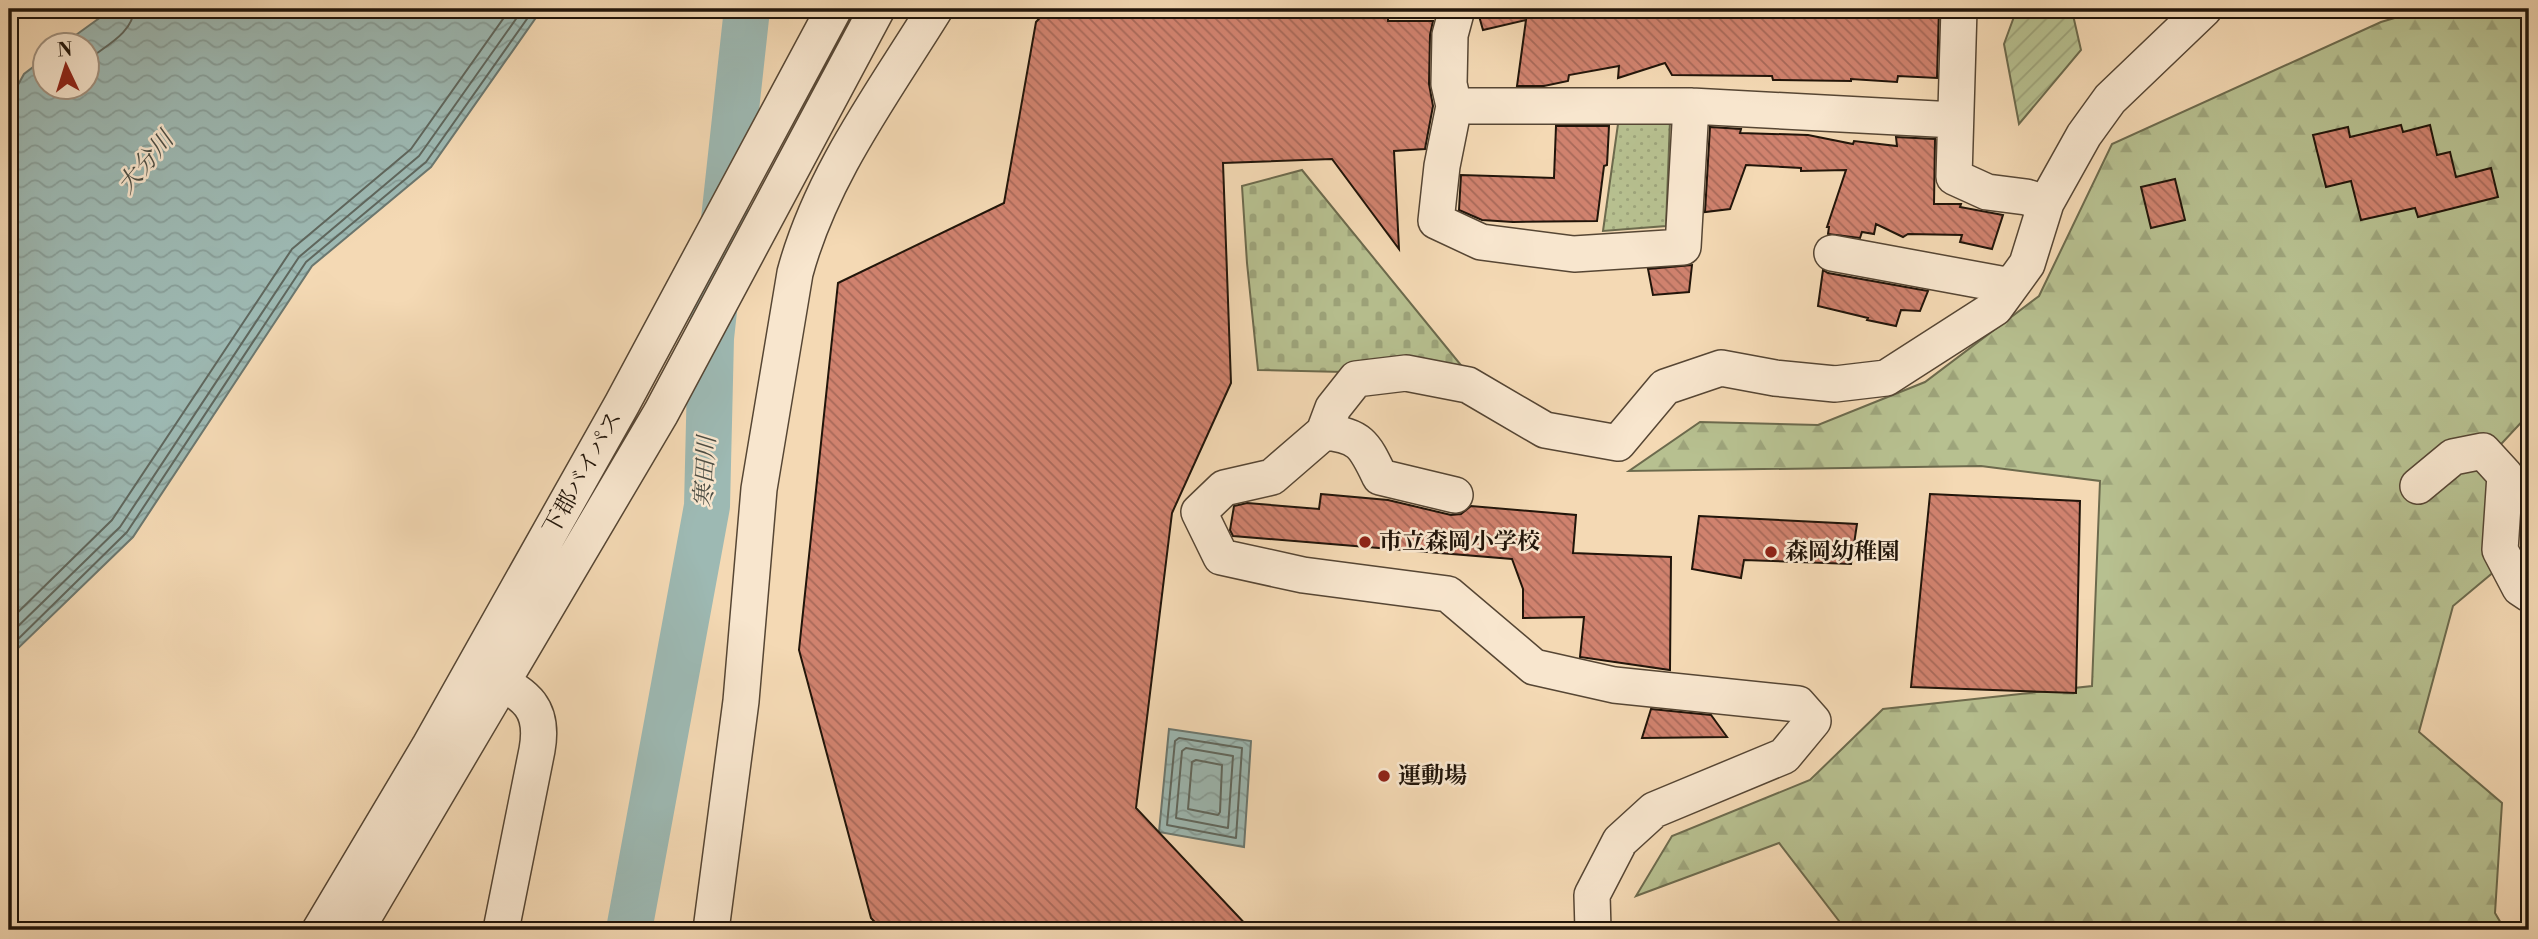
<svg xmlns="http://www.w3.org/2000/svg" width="2538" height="939" viewBox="0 0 2538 939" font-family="'Libre Bodoni','Noto Serif JP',serif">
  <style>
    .grass { fill: url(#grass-dots); stroke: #6c6a4d; stroke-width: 2 }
    .forest { fill: url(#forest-firs); stroke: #6c6a4d; stroke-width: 2 }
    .cemetery { fill: url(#cemetery-stones); stroke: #6c6a4d; stroke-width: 2 }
    .garden { fill: url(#garden-furrows); stroke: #6c6a4d; stroke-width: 2 }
    .water { fill: url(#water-waves); stroke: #6b776f; stroke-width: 2 }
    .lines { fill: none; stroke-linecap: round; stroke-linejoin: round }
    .shore { stroke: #5f675e; stroke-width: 2 }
    .river { stroke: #9db9b3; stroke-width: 46 }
    .building { fill: url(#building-back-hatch); stroke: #21150a; stroke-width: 2 }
    .minor-casing { stroke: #564634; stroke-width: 38 }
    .minor { stroke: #f8e6ce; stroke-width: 35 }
    .poi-dot { fill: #8f2418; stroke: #f8e6ce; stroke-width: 2.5 }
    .labels { text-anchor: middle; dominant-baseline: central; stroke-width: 5; stroke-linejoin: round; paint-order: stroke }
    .street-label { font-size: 23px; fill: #21150a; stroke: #f8e6ce }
    .poi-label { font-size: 23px; font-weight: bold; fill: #21150a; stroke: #f8e6ce; text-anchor: start }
    .water-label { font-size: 24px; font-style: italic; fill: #4c4e45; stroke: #f8e6ce }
  </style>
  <defs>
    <pattern id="grass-dots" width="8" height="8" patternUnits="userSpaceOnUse" patternTransform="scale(1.75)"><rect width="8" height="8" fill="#b7c090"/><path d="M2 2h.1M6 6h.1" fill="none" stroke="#9da47b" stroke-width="1.8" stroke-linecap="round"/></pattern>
    <pattern id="forest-firs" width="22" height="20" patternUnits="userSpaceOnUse" patternTransform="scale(1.75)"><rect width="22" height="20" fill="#b7c090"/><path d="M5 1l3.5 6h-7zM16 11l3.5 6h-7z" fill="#9da47b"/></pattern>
    <pattern id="cemetery-stones" width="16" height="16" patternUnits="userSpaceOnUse" patternTransform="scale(1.75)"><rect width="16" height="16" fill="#b7c090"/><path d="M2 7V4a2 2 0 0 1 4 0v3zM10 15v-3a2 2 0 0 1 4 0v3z" fill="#9da47b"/></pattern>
    <pattern id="garden-furrows" width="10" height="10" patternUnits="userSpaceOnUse" patternTransform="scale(1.75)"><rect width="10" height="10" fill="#b7c090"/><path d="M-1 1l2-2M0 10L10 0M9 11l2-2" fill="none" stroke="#9da47b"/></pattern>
    <pattern id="water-waves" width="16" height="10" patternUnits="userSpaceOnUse" patternTransform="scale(1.75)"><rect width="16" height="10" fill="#9db9b3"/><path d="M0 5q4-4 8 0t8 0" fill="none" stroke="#879e99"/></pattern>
    <pattern id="building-back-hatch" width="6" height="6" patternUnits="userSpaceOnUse" patternTransform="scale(1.75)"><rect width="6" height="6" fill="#d0826e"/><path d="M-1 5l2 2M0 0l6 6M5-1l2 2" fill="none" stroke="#a86959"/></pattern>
  </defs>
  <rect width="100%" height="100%" fill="#f4d9b4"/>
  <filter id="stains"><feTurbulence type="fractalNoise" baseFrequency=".00286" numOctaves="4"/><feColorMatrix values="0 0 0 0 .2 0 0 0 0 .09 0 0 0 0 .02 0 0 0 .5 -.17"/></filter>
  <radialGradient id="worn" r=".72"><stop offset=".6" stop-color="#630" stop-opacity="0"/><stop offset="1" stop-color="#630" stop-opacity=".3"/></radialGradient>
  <!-- grass -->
  <path class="grass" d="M1670 120 1666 226 1603 231 1618 124Z"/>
  <!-- forest -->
  <path class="forest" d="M2425 9H2529V414L2489 457 2502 565 2453 606 2419 732 2502 803 2495 913 2505 930H1846L1779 843 1636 896 1672 836 1810 780 1883 709 2092 686 2100 481 1981 466 1629 471 1700 422 1818 425 1925 382 2039 296 2112 144 2381 22Z"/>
  <!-- cemetery -->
  <path class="cemetery" d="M1302 170 1469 375 1258 370 1247 263 1242 186Z"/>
  <!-- garden -->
  <path class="garden" d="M2015 14 2073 15 2081 50 2019 124 2004 44Z"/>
  <!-- water -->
  <path class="water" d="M112 9H542L431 167 312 266 133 537 9 657V101L24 74 45 58 46 88H88V46L62 45Z
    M1169 729 1251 741 1244 847 1159 832Z"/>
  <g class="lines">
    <!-- shore -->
    <path class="shore" d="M88 60C105 46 133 33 134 9
      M9 621 112 520 292 249 411 149 510 9
      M9 635 120 527 299 257 419 156 523 9
      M9 648 127 532 306 262 426 162 534 9
      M1179 738 1242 748 1236 838 1167 825 1175 741Z
      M1186 748 1233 756 1228 828 1176 818 1182 751Z
      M1196 760 1222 765 1220 812 1218 815 1188 809 1192 762Z"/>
    <!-- river -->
    <path class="river" d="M629 930 707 506 711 338 747 9"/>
  </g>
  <!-- building -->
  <path class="building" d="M1048 9H1388V21H1433L1430 35 1429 84 1433 106 1425 149 1394 151 1399 249 1332 159 1223 163 1231 383 1172 513 1136 808 1251 930H882L871 918 799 650 838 283 1004 203 1036 22Z
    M1477 9H1939L1937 78 1898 76 1897 82 1851 79V81L1773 80 1772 76 1672 75 1665 63 1618 78 1619 66 1569 75 1568 81 1544 86H1517L1526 20 1483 30Z
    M2401 125 2403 132 2430 125 2437 155 2450 152 2456 177 2491 168 2498 197 2418 217 2415 208 2361 220 2351 181 2326 187 2313 135 2348 127 2350 137Z
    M1556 126H1609L1607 165 1604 166 1597 221 1513 222 1482 220 1459 210 1461 175 1554 178Z
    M1710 127 1741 129 1740 133 1808 135 1853 144 1854 141 1897 146 1896 137 1935 139 1934 204H1961L1960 207 2003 215 1992 249 1960 242 1962 235 1908 234 1903 237 1876 224 1874 234 1862 232 1860 238 1828 234 1829 227H1827L1846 170 1801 171V168L1746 165 1730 209 1705 212Z
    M2175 179 2185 220 2151 228 2141 187Z
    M1692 265 1689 292 1653 295 1648 269Z
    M1823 270 1828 273 1928 291 1920 311 1901 310 1896 326 1867 320 1868 318 1818 306Z
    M1321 494 1388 500 1451 515 1461 514 1471 506 1576 515 1573 553 1671 557 1670 670 1580 657 1584 617 1523 618V589L1512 559 1233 536 1230 530 1234 506 1247 503 1319 509Z
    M1930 494 2080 501 2076 693 1911 687Z
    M1699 516 1857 524 1851 564 1744 560 1741 578 1692 569Z
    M1651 709 1711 715 1727 737 1642 738Z"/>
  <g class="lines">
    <!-- minor casing -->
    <g class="minor-casing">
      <path id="minor" d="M1457 9 1450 35 1449 84 1454 106 1442 166 1436 221 1481 242 1574 254 1683 247 1691 106
        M1959 9 1954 177 1987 192 2026 197 2046 203
        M1454 106H1691L1955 120
        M1832 253 2011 286
        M1324 432C1361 435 1365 446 1380 477L1455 495
        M2418 486 2453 457 2483 451 2505 475 2500 550 2520 588 2529 594
        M481 671C518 693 546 700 537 750L501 930
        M320 930 429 747 622 404 834 9
        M356 930 661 413 877 9
        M711 930 741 701 759 489 795 273C821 176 883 93 935 9
        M1593 930 1592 895 1620 841 1654 810 1784 756 1813 721 1798 704 1614 685 1534 667 1448 594 1303 575 1221 557 1199 512 1224 488 1272 477 1324 432 1333 408 1356 379 1406 373 1468 385 1545 430 1618 443 1665 387 1721 368 1775 378 1835 384 1886 378 1995 308 2027 264 2046 203 2084 135 2110 99 2204 9"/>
    </g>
    <!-- minor -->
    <use href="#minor" class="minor"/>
  </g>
  <!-- markers -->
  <g class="poi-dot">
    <circle cx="1365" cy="542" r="7"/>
    <circle cx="1771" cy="552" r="7"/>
    <circle cx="1384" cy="776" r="7"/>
  </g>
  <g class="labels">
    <!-- street labels -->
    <g class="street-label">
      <text transform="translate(583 473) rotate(-61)">下郡バイパス</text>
    </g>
    <!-- poi labels -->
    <g class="poi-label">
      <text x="1379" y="542">市立森岡小学校</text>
      <text x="1785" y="552">森岡幼稚園</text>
      <text x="1398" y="776">運動場</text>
    </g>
    <!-- water labels -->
    <g class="water-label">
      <text transform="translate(146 163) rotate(-50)">大分川</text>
      <text transform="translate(706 472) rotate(-87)">寒田川</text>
    </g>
  </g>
  <!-- margin -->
  <rect width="2538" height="939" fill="none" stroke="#f4d9b4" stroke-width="35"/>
  <rect x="10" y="10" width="2517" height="918" fill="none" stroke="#21150a" stroke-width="3.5"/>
  <rect x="18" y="18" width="2503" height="904" fill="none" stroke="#21150a" stroke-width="2"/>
  <!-- north arrow -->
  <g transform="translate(66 66) rotate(356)"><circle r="33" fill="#f8e6ce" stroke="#a29280" stroke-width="2"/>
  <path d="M0-5L12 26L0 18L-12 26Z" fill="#8f2418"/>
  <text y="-10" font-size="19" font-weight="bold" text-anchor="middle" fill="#21150a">N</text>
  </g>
  <rect width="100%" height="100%" filter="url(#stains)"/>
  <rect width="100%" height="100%" fill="url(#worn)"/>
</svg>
